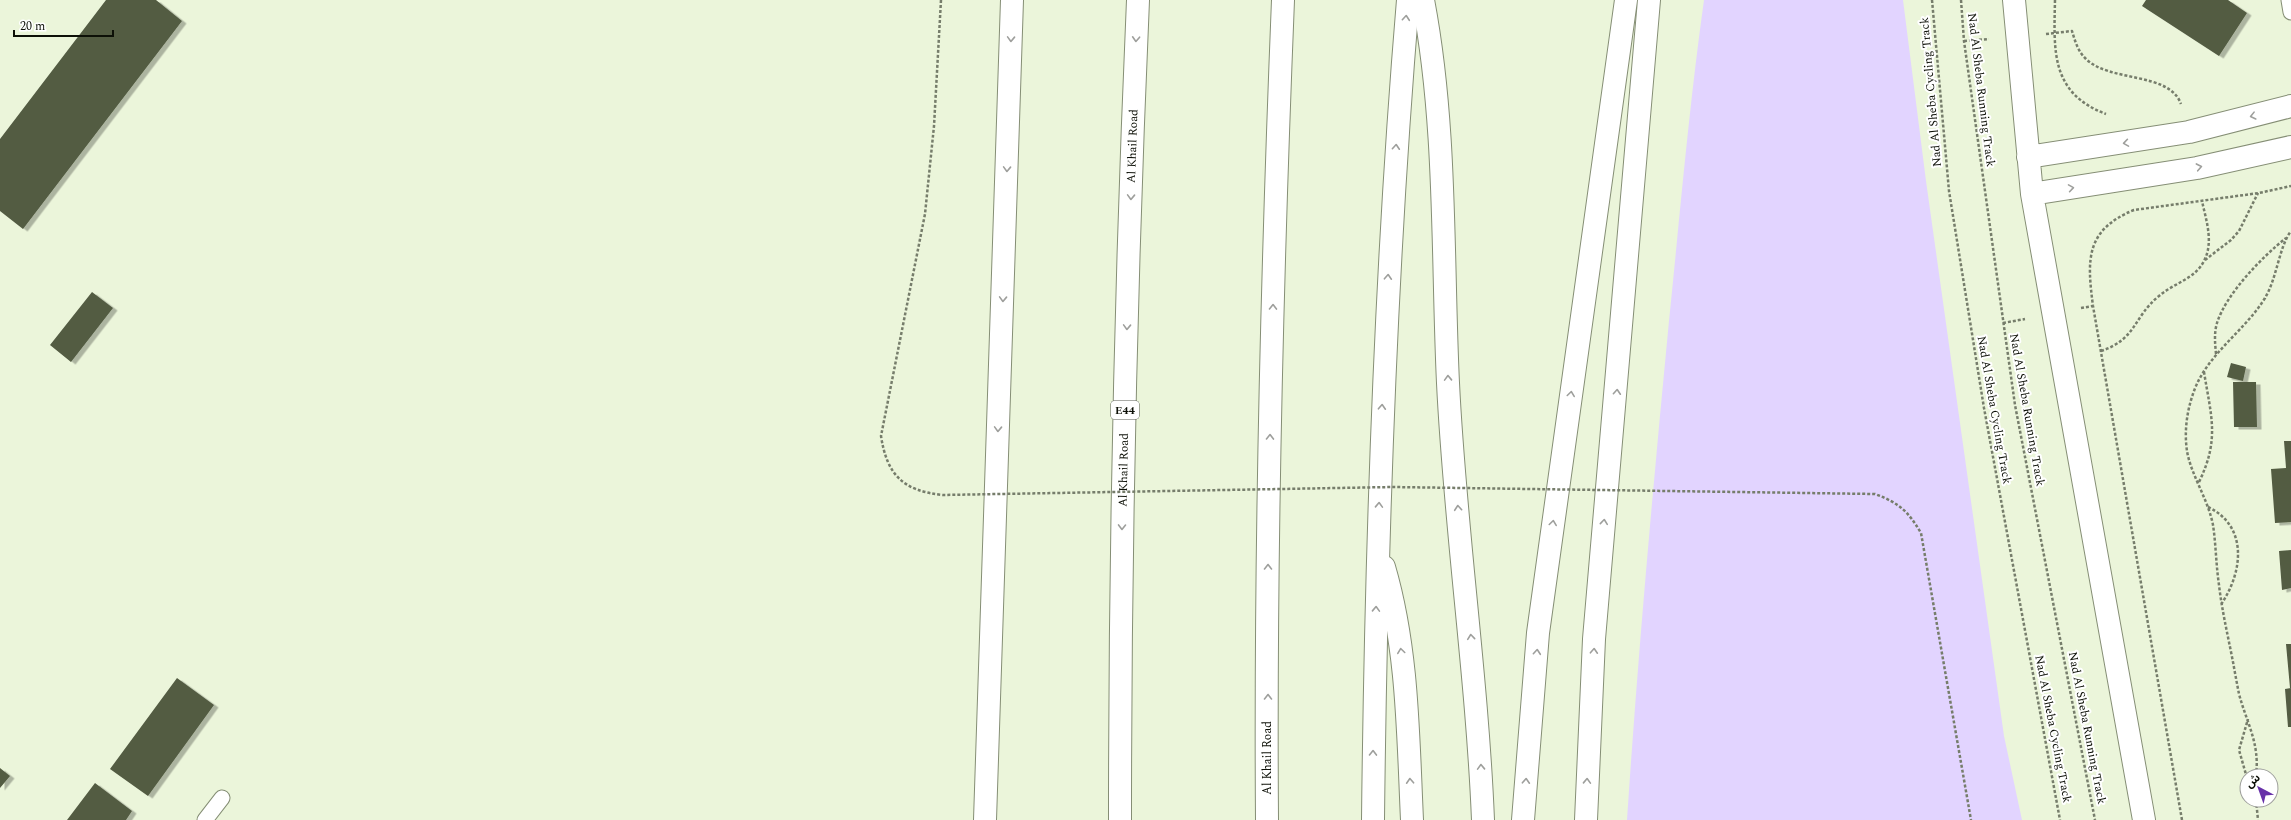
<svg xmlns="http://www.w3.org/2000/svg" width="2291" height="820" viewBox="0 0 2291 820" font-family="Spectral,'Noto Sans Arabic',serif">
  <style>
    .green { fill: #e2d4ff }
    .building { fill: #535b43; filter: url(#shadow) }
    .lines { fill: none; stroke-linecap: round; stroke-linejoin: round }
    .lane-casing { stroke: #858e75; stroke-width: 17 }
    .street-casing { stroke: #858e75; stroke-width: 24 }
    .highway-casing { stroke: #858e75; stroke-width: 24 }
    .path { stroke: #767d6b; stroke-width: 2.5; stroke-dasharray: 3 2; stroke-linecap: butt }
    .lane { stroke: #fff; stroke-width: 15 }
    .street { stroke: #fff; stroke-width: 22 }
    .highway { stroke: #fff; stroke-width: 22 }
    .path-bridge { stroke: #767d6b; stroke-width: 2.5; stroke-dasharray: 3 2; stroke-linecap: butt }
    .oneway { stroke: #9e9f9c }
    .labels { text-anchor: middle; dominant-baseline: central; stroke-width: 4; stroke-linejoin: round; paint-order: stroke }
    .shield { fill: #fff; stroke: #565851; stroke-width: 1 }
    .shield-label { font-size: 11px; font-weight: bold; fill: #0d1007 }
    .street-label { font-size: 12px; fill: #0d1007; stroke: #fff }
  </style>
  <defs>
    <filter id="shadow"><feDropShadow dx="4.5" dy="2.5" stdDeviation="0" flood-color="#0004"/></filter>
  </defs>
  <rect width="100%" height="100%" fill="#ebf5da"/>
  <!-- green -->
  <path class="green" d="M1704 0H1903L1926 181 2004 736 2022 820H1627C1638 653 1653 487 1669 321 1680 214 1689 107 1704 0Z"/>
  <!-- building -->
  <path class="building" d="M106 0H156L182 21 23 229 0 211V139Z
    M2146 0H2228L2247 13 2219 56 2142 6Z
    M92 292 113 308 71 362 50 345Z
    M2231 363 2246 367 2243 381 2227 377Z
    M2233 382H2256L2257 427H2234Z
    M2284 441H2291V522L2275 523 2271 469 2286 468Z
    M2291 550V588L2282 590 2279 551Z
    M2286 644H2291V688H2290Z
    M177 678 214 705 148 796 110 769Z
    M2291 688V727H2288L2285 689Z
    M0 768 10 776 0 788Z
    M95 783 132 811 126 820H67Z"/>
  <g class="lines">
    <!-- lane casing -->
    <g class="lane-casing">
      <path id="lane" d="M2289 0 2291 12
        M205 820 222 798"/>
    </g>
    <!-- street casing -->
    <g class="street-casing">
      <path id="street" d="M2014 0 2032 194 2144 820
        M2028 157 2189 132 2291 106
        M2032 194 2197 168 2291 147"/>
    </g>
    <!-- highway casing -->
    <g class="highway-casing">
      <g id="highway">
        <path d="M1423 0C1447 126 1442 256 1448 383 1455 529 1477 674 1483 820"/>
        <path d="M1384 567C1408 649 1408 735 1412 820"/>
        <path d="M985 820 1012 0"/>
        <path id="s1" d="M1120 820C1120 547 1126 273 1138 0"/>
        <path d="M1267 820C1265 547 1272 273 1283 0"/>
        <path d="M1373 820C1376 546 1385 273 1408 0"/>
        <path d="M1523 820 1538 633 1626 0"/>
        <path d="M1586 820 1594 639 1649 0"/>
      </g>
    </g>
    <!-- path -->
    <path class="path" d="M1932 0 1949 191 1984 408 2060 820
      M1961 0 1964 41 2015 405 2095 820
      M2055 0C2054 50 2050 93 2106 114
      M2046 34 2072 31C2075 41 2078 51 2085 58 2109 83 2169 71 2181 104
      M1964 41 1989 39
      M2205 260 2231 240 2239 231 2258 193
      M2081 308 2093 306
      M2003 323 2025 319
      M2101 351C2137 339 2133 317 2159 296 2174 283 2195 279 2204 261 2214 242 2206 220 2202 201
      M2216 354C2215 343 2214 333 2217 323 2226 294 2262 257 2286 238
      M2199 482C2220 439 2211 416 2204 372
      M2208 507C2248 526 2243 571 2222 603
      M2256 776C2260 743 2247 724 2239 694 2237 684 2235 673 2233 662 2228 636 2222 611 2219 585 2216 565 2216 545 2213 525 2208 499 2191 475 2187 451 2184 431 2187 410 2194 391 2208 353 2244 332 2265 298 2277 278 2279 247 2291 231
      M2247 778 2239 750 2248 719
      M2256 800 2258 820
      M2182 820 2093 306C2087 260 2085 230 2134 210L2259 193 2291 186"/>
    <!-- lane -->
    <use href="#lane" class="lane"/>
    <!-- street -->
    <use href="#street" class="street"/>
    <!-- highway -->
    <use href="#highway" class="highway"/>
    <!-- path-bridge -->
    <path class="path-bridge" d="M941 0 934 126 925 214 881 436C887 475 903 491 943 495L1393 487 1875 494C1899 503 1908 511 1921 533L1971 820"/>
  </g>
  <!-- one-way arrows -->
  <defs><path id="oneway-chevron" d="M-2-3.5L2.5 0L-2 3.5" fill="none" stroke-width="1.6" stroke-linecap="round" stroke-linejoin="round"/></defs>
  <g class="oneway">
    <use href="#oneway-chevron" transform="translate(1406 18) rotate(-85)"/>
    <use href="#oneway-chevron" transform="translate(1011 39) rotate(92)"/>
    <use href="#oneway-chevron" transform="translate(1136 39) rotate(93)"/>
    <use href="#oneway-chevron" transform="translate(2253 116) rotate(166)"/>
    <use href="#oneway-chevron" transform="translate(2126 143) rotate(171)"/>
    <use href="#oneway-chevron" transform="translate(1396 147) rotate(-86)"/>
    <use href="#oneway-chevron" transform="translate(2199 167) rotate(-11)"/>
    <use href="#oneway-chevron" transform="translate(1007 169) rotate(92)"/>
    <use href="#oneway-chevron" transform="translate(2071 188) rotate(-9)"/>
    <use href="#oneway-chevron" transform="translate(1131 197) rotate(92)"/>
    <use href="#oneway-chevron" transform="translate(1388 277) rotate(-87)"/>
    <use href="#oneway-chevron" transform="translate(1003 299) rotate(92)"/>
    <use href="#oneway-chevron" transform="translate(1273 307) rotate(-89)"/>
    <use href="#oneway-chevron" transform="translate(1127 327) rotate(92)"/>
    <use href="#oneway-chevron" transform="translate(1448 378) rotate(-92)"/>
    <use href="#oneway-chevron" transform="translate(1617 392) rotate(-86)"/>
    <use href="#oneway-chevron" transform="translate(1571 394) rotate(-82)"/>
    <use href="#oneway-chevron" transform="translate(1382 407) rotate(-87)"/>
    <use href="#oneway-chevron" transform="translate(998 429) rotate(92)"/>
    <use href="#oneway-chevron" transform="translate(1270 437) rotate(-89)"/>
    <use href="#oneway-chevron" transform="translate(1379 505) rotate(-88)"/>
    <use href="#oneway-chevron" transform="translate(1458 508) rotate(-95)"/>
    <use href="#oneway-chevron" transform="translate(1604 522) rotate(-84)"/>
    <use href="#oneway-chevron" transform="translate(1553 523) rotate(-82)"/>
    <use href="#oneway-chevron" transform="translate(1122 527) rotate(91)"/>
    <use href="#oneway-chevron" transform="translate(1268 567) rotate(-90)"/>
    <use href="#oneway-chevron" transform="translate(1376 609) rotate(-88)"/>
    <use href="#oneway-chevron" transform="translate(1471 637) rotate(-96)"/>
    <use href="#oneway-chevron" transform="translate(1401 651) rotate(-98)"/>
    <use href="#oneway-chevron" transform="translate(1594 651) rotate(-87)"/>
    <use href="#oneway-chevron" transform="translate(1537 652) rotate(-85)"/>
    <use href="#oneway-chevron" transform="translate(1268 697) rotate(-90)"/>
    <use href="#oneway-chevron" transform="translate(1373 753) rotate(-89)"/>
    <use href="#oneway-chevron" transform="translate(1481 767) rotate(-92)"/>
    <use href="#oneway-chevron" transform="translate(1410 781) rotate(-93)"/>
    <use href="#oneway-chevron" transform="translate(1526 781) rotate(-87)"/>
    <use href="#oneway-chevron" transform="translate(1587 781) rotate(-88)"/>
  </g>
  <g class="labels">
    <!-- shield labels -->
    <rect class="shield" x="1111" y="401" width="28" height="18" rx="3"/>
    <g class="shield-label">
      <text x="1125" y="410">E44</text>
    </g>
    <!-- street labels -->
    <g class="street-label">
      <text transform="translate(1981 90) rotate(83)">Nad Al Sheba Running Track</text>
      <text transform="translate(1931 92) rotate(-95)">Nad Al Sheba Cycling Track</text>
      <text stroke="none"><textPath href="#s1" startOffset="674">Al Khail Road</textPath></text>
      <text transform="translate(1994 410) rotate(80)">Nad Al Sheba Cycling Track</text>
      <text transform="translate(2027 410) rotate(80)">Nad Al Sheba Running Track</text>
      <text stroke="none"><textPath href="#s1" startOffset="350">Al Khail Road</textPath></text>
      <text transform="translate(2087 728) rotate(79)">Nad Al Sheba Running Track</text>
      <text transform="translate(2053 729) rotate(79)">Nad Al Sheba Cycling Track</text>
      <text transform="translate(1267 758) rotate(-90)">Al Khail Road</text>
    </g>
  </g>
  <!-- north arrow -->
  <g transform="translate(2259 788) rotate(319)"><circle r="19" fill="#ffffff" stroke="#9e9f9c"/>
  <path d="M0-3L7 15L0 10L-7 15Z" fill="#6731a8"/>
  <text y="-6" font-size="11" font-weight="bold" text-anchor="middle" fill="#0d1007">ش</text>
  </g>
  <!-- scale -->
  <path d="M14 30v6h99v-6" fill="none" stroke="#0d1007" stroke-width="2"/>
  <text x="20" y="30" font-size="12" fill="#0d1007" stroke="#ffffff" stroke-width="3" paint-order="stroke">20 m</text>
</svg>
